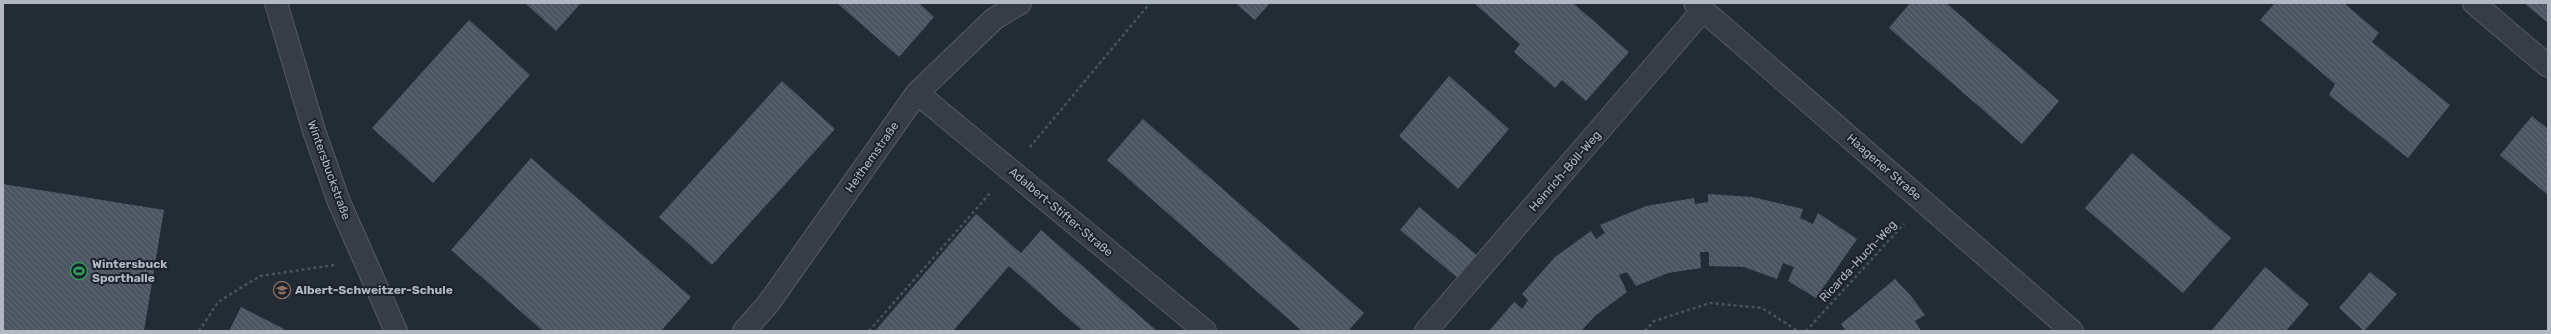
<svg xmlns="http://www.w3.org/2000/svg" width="2551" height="334" viewBox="0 0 2551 334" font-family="Rubik,sans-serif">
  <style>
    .building { fill: url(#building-back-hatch) }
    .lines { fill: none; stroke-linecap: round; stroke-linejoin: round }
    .street-casing { stroke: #545b64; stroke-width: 24 }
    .path { stroke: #475658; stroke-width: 2.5; stroke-dasharray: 3 3; stroke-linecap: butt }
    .street { stroke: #373d46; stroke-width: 22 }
    .labels { text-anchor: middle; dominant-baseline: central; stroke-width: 4; stroke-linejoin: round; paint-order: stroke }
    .street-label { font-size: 12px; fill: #b1b8c2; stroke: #1c222b }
    .poi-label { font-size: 12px; font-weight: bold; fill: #b1b8c2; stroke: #1c222b; text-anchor: start }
  </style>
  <defs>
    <pattern id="building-back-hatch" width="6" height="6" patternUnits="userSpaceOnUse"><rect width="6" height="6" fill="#4c5561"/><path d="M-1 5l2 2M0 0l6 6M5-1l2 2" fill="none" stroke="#636b76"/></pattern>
  </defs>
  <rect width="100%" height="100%" fill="#232b35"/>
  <!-- building -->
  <path class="building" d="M525 3H581L556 31Z
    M837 3H919L934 17 899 57Z
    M1235 3H1270L1255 20Z
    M1474 3H1573L1629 52 1586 101 1562 80 1555 88 1514 52 1520 44Z
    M1910 3H1946L2059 101 2022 144 1889 28Z
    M2275 3H2344L2379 33 2372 42 2450 105 2408 158 2329 95 2335 84 2260 20Z
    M2524 3H2548V23Z
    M469 20 530 75 433 183 372 128Z
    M1449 76 1509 129 1458 189 1399 136Z
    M782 81 835 129 712 265 659 217Z
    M2532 116 2548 129V195L2500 155Z
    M1143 119 1364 313 1348 331H1302L1107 160Z
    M2132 153 2231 238 2183 293 2085 208Z
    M531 158 691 297 661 331H543L451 250Z
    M3 184 164 210 144 331H3Z
    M1708 194 1752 197 1803 209 1800 218 1813 224 1818 213 1857 239 1816 298 1788 281 1794 267 1783 263 1777 279 1744 267 1709 266V252H1700L1701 268 1668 273 1636 286 1627 272 1619 275 1627 292 1596 315 1581 331H1489L1514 302 1522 309 1528 300 1522 294 1555 257 1591 231 1596 239 1605 233 1600 225 1646 206 1694 198 1695 204 1708 202Z
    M1419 207 1478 256 1459 279 1400 230Z
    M976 214 1021 253 1041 230 1157 331H1083L1009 266 953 331H875Z
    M2265 267 2309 304 2286 331H2211Z
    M2370 272 2397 294 2364 331 2339 308Z
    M1895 279 1911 296 1925 315 1915 321 1921 331H1846L1841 324Z
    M241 307 284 329 282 331H229Z"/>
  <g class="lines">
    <!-- street casing -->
    <g class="street-casing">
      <path id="street" d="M276 3 314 131 339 202 396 331
        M1695 3 2072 331
        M2474 3 2548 66
        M917 93 1205 331
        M744 331 768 304 917 93 994 19 1020 3
        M1426 331 1703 10"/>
    </g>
    <!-- path -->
    <path class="path" d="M1030 147 1150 3
      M199 331 218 302 260 276 334 265
      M869 331 991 192
      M1645 331 1654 321 1710 303 1762 308 1798 331
      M1806 331 1904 224"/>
    <!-- street -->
    <use href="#street" class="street"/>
  </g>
  <!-- icons -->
  <defs>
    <g id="stadium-ring" transform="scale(0.9)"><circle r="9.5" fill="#1c222b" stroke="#2e9e5b" stroke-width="1.5"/><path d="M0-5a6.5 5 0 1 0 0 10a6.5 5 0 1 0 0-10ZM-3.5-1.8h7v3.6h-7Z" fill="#2e9e5b"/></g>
    <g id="school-ring" transform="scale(0.9)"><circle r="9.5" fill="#1c222b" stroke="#8d6e63" stroke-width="1.5"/><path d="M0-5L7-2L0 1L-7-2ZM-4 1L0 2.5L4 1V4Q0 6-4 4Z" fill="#8d6e63"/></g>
  </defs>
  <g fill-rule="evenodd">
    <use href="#stadium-ring" x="79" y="271"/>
    <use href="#school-ring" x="282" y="290"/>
  </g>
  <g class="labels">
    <!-- street labels -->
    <g class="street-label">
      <text transform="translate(872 157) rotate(-55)">Heithemstraße</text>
      <text transform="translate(1884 167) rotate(41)">Haagener Straße</text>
      <text transform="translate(329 170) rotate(70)">Wintersbuckstraße</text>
      <text transform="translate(1565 171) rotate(-49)">Heinrich-Böll-Weg</text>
      <text transform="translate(1061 212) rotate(40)">Adalbert-Stifter-Straße</text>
      <text transform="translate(1858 261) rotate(-47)">Ricarda-Huch-Weg</text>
    </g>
    <!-- poi labels -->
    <g class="poi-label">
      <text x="92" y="264">Wintersbuck<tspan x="92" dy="14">Sporthalle</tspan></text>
      <text x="295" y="290">Albert-Schweitzer-Schule</text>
    </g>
  </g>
  <!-- border -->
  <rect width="2551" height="334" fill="none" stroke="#b1b8c2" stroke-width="8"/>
</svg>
